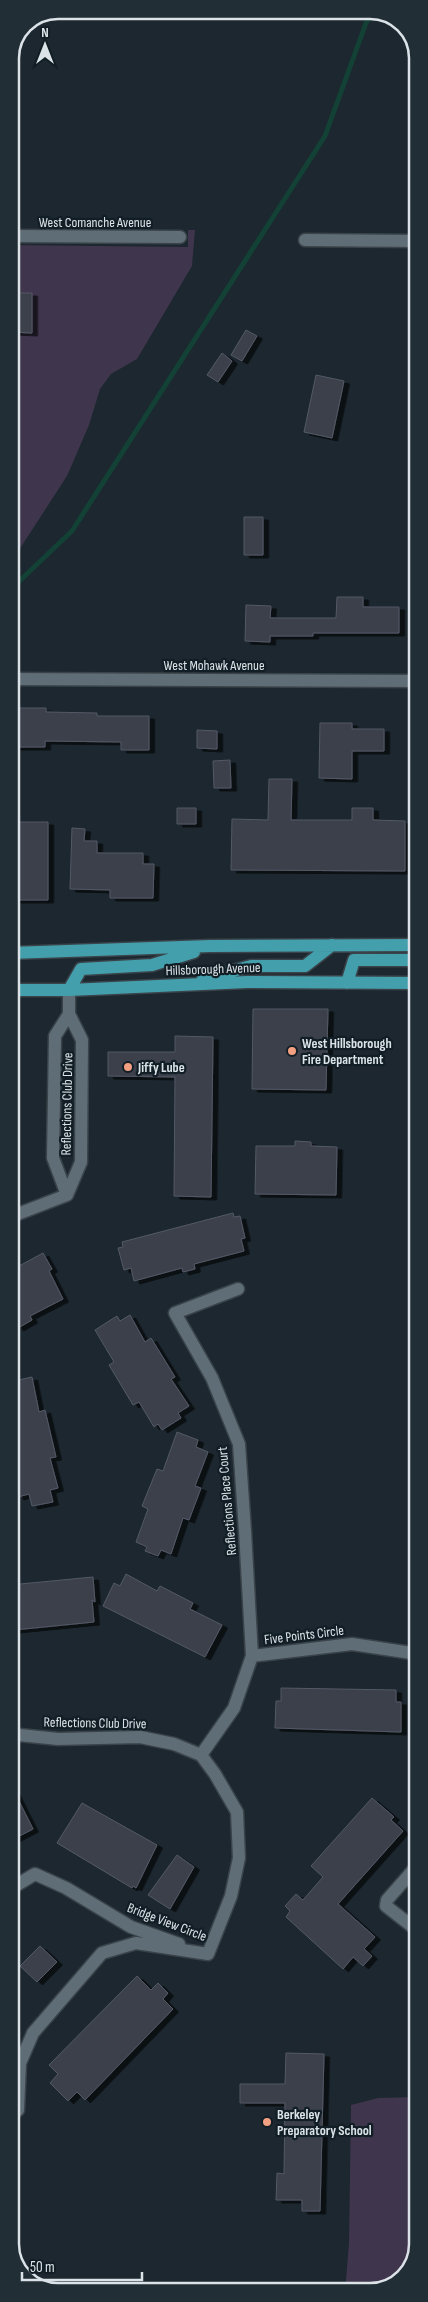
<svg xmlns="http://www.w3.org/2000/svg" width="428" height="2302" viewBox="0 0 428 2302" font-family="'Sofia Sans Condensed',sans-serif">
  <style>
    .green { fill: #3f354c }
    .lines { fill: none; stroke-linecap: round; stroke-linejoin: round }
    .stream { stroke: #134135; stroke-width: 5 }
    .building { fill: #3b3f4c; stroke: #545966; filter: url(#shadow) }
    .minor-casing { stroke: #394349; stroke-width: 15 }
    .major-casing { stroke: #394349; stroke-width: 15 }
    .minor { stroke: #5f6d76; stroke-width: 12 }
    .major { stroke: #449fac; stroke-width: 12 }
    .poi-dot { fill: #f3a082; stroke: #121e25; stroke-width: 2 }
    .labels { text-anchor: middle; dominant-baseline: central; stroke-width: 4.5; stroke-linejoin: round; paint-order: stroke }
    .street-label { font-size: 14px; fill: #dbe3e8; stroke: #121e25 }
    .poi-label { font-size: 14px; font-weight: bold; fill: #dbe3e8; stroke: #121e25; text-anchor: start }
    .rim { fill: none; stroke: #dbe3e8; stroke-width: 2.5 }
  </style>
  <defs>
    <filter id="shadow"><feDropShadow dx="5.5" dy="3" stdDeviation="0" flood-color="#0009"/></filter>
  </defs>
  <rect width="100%" height="100%" fill="#1c272f"/>
  <!-- green -->
  <path class="green" d="M188 230H195L192 266 137 359 111 374 100 389 89 425 67 476 10 564V245L188 247Z
    M418 2097V2244L406 2275 377 2292H345L349 2243 351 2105 378 2098Z"/>
  <g class="lines">
    <!-- stream -->
    <path class="stream" d="M10 590 72 531 325 136 366 23 373 10"/>
  </g>
  <!-- building -->
  <path class="building" d="M10 293H32V333L10 332Z
    M246 330 257 336 242 361 231 355Z
    M222 353 232 361 218 382 207 375Z
    M316 375 344 381 332 438 304 432Z
    M244 517H263V555H244Z
    M337 597H363V607H399V633H313V636H270V642L245 641 246 605 271 606 270 618H336Z
    M10 708H46V712L97 713V716H149V750H121V742L45 741V747H10Z
    M320 723H352V729H384V751H352V779L319 778Z
    M197 730 217 731V749L197 748Z
    M230 760 231 788H214L213 761Z
    M269 779H292L291 820H352V808H373V820L405 821V871L231 870 232 819 268 820Z
    M177 808H196V824H177Z
    M10 822H48V900H10Z
    M72 828 85 829 84 841H97V853H143V864H154L153 898H110V890L70 889Z
    M253 1009H328L326 1090 252 1089Z
    M175 1036 213 1037 211 1197 174 1196 175 1077 108 1076V1052H175Z
    M295 1141 311 1142V1146L337 1147 336 1195 255 1194 256 1146H295Z
    M233 1213 234 1217 240 1216 245 1238 241 1239 244 1251 194 1264 195 1269 183 1272 182 1268 134 1281 131 1268 124 1270 118 1248 123 1247 122 1242Z
    M43 1253 52 1269 49 1271 63 1299 30 1316 32 1320 18 1328 10 1313V1271Z
    M130 1315 145 1342 151 1338 175 1377 171 1379 189 1406 178 1413 181 1418 162 1430 158 1424 154 1427 139 1402 133 1405 109 1365 114 1362 95 1330 117 1316 120 1321Z
    M32 1377 39 1412 45 1410 56 1457 50 1458 58 1488 50 1490 53 1502 32 1506 29 1494 18 1497 12 1466H10V1382Z
    M177 1432 198 1440 196 1447 208 1452 195 1486 201 1488 189 1520 183 1518 171 1554 161 1550 158 1556 145 1551 147 1547 136 1542 148 1509 142 1506 157 1469 163 1471Z
    M126 1574 157 1591 160 1586 193 1603 190 1609 222 1625 205 1657 103 1606 114 1583 120 1586Z
    M93 1577 95 1602 92 1600 94 1622 14 1630V1626H10V1585Z
    M281 1688 396 1690V1702H401V1732L275 1728 276 1701H281Z
    M10 1783 33 1829 10 1841Z
    M372 1798 394 1817 391 1820 403 1831 338 1904 375 1937 364 1949 372 1956 363 1966 353 1957 343 1969 286 1917 290 1911 285 1906 296 1894 303 1900 323 1877 311 1866Z
    M82 1803 157 1845 136 1888 133 1886 132 1888 57 1843Z
    M177 1855 194 1867 170 1909 148 1895Z
    M40 1946 57 1962 37 1982 20 1966Z
    M137 1976 151 1990 158 1983 168 1993 163 1999 173 2009 85 2100 77 2092 68 2101 50 2083 58 2074 49 2065Z
    M286 2053 324 2054 320 2211H302V2200H276L277 2173 284 2174 285 2103H240V2084H285Z"/>
  <g class="lines">
    <!-- minor casing -->
    <g class="minor-casing">
      <path id="minor" d="M10 236 180 237
        M305 240 418 241
        M10 679 418 681
        M67 1195 53 1158 55 1036 69 1014
        M10 1217 67 1195 81 1162 82 1040 69 1014V990
        M252 1656 352 1644 418 1654
        M10 1734 58 1739 140 1737 174 1744 201 1755 215 1774 237 1812 239 1858 231 1896 208 1954
        M201 1755 234 1708 252 1656 245 1531 239 1444 212 1378 175 1313 238 1289
        M418 1868 416 1867 387 1900 386 1906 418 1931
        M10 1889 35 1874 66 1888 131 1927 179 1944
        M10 2114 18 2110 20 2063 33 2033 102 1953 136 1943 208 1954"/>
    </g>
    <!-- major casing -->
    <g class="major-casing">
      <path id="major" d="M10 953 210 946 418 945
        M203 979 251 966H305L332 945
        M347 983 354 960H418
        M10 990H69L247 982 418 983
        M69 990 81 969 152 965 194 952"/>
    </g>
    <!-- minor -->
    <use href="#minor" class="minor"/>
    <!-- major -->
    <use href="#major" class="major"/>
  </g>
  <!-- markers -->
  <g class="poi-dot">
    <circle cx="292" cy="1051" r="5"/>
    <circle cx="128" cy="1067" r="5"/>
    <circle cx="267" cy="2122" r="5"/>
  </g>
  <g class="labels">
    <!-- street labels -->
    <g class="street-label">
      <text x="95" y="222">West Comanche Avenue</text>
      <text x="214" y="665">West Mohawk Avenue</text>
      <text transform="translate(213 969) rotate(-2)">Hillsborough Avenue</text>
      <text transform="translate(67 1104) rotate(-89)">Reflections Club Drive</text>
      <text transform="translate(227 1501) rotate(-95)">Reflections Place Court</text>
      <text transform="translate(304 1635) rotate(-7)">Five Points Circle</text>
      <text transform="translate(95 1723) rotate(1)">Reflections Club Drive</text>
      <text transform="translate(167 1922) rotate(21)">Bridge View Circle</text>
    </g>
    <!-- poi labels -->
    <g class="poi-label">
      <text x="302" y="1043">West Hillsborough<tspan x="302" dy="16">Fire Department</tspan></text>
      <text x="138" y="1067">Jiffy Lube</text>
      <text x="277" y="2114">Berkeley<tspan x="277" dy="16">Preparatory School</tspan></text>
    </g>
  </g>
  <!-- crop -->
  <path d="M0 0H428V2302H0ZM58 19H370A39 39 0 0 1 409 58V2244A39 39 0 0 1 370 2283H58A39 39 0 0 1 19 2244V58A39 39 0 0 1 58 19Z" fill="#222e35" fill-rule="evenodd"/>
  <path class="rim" d="M58 19H370A39 39 0 0 1 409 58V2244A39 39 0 0 1 370 2283H58A39 39 0 0 1 19 2244V58A39 39 0 0 1 58 19Z"/>
  <!-- north arrow -->
  <g transform="translate(45 45)" stroke="#121e25" stroke-width="4" paint-order="stroke">
  <path d="M0-4L9 19L0 12L-9 19Z" fill="#dbe3e8"/>
  <text y="-8" font-size="14" font-weight="bold" text-anchor="middle" fill="#dbe3e8">N</text>
  </g>
  <!-- scale -->
  <path d="M22 2272v8h120v-8" fill="none" stroke="#dbe3e8" stroke-width="2.5"/>
  <text x="30" y="2272" font-size="15" fill="#dbe3e8" stroke="#121e25" stroke-width="4" paint-order="stroke">50 m</text>
</svg>
